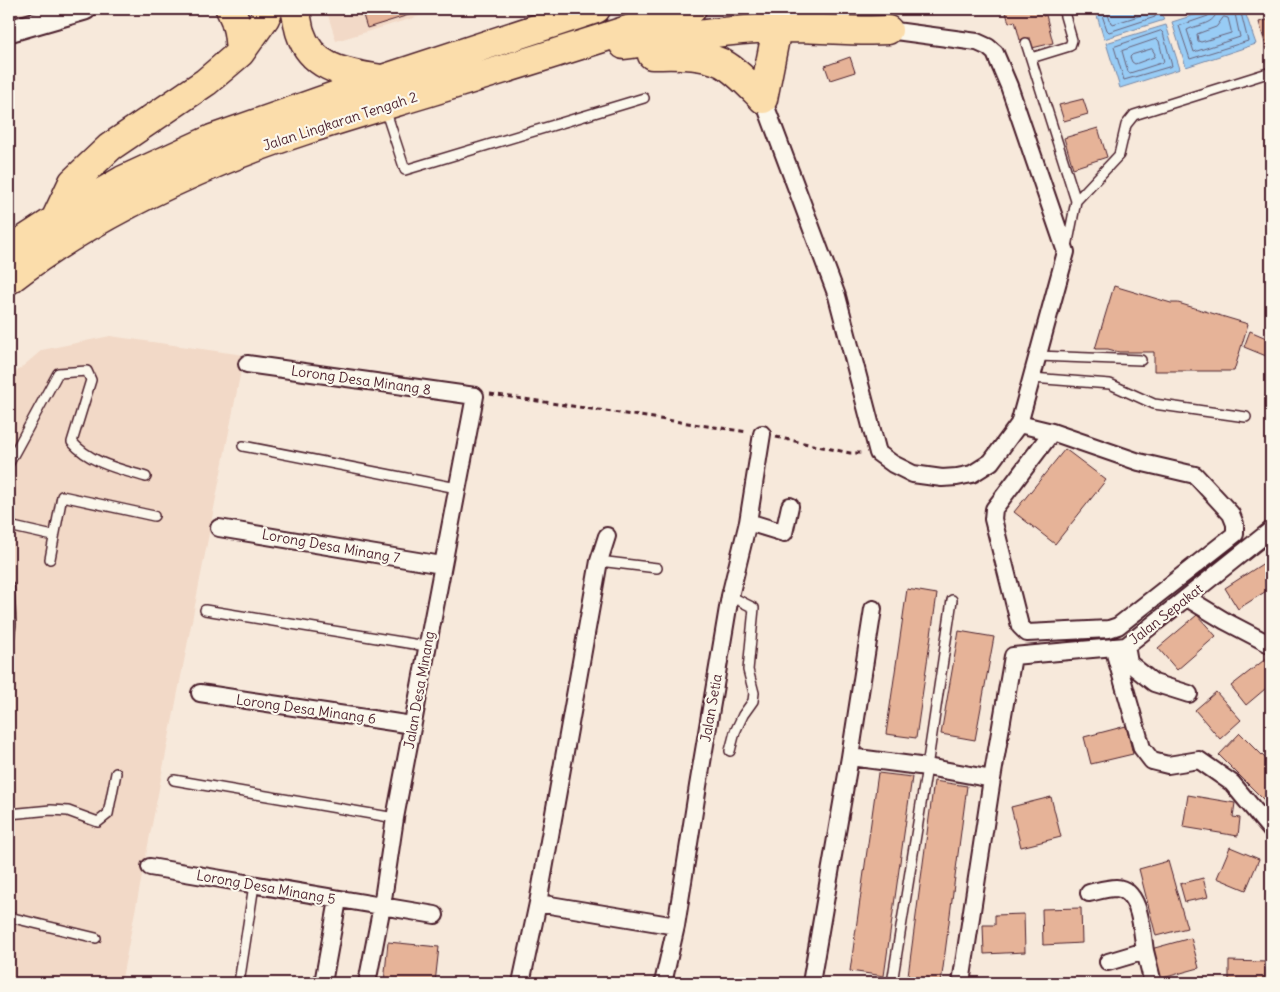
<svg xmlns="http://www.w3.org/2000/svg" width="1280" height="992" viewBox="0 0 1280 992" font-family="Delius,sans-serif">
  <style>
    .built { fill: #f2d9c7 }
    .water { fill: #98ccf5; stroke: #7987a4 }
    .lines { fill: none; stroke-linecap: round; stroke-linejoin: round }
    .shore { stroke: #69647c; stroke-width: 1 }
    .building { fill: #e6b398; stroke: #4a1f2b }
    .service-casing { stroke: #4a1f2b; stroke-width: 12 }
    .minor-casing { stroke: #4a1f2b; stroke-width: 20 }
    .tertiary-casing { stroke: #4a1f2b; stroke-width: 25 }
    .trunk-casing { stroke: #4a1f2b; stroke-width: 31 }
    .path { stroke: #4a1f2b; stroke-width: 3; stroke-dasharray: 5 4; stroke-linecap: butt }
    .service { stroke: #fbf7ec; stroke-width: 9 }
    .minor { stroke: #fbf7ec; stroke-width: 16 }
    .tertiary { stroke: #fbf7ec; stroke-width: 21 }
    .trunk { stroke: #fbddab; stroke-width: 28 }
    .labels { text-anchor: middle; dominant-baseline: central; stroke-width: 4.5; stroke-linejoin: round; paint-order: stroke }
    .street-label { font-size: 14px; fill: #4a1f2b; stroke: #fbf7ec }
  </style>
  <rect width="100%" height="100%" fill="#f7e9db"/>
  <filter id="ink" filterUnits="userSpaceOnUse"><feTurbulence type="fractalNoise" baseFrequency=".02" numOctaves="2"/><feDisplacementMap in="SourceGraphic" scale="10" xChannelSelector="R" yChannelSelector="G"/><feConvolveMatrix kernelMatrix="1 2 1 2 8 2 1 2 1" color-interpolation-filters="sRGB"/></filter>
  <g filter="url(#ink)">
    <!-- built -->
    <path class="built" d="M326 9H443L336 41Z
      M110 336 244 355 121 983H9V378L42 350Z"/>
    <!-- water -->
    <path class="water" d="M1095 9H1160L1164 20 1104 39Z
      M1213 9H1244L1256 44 1186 67 1172 22Z
      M1166 25 1180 69 1120 88 1106 43Z"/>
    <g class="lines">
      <!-- shore -->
      <path class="shore" d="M1100 9 1107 30 1109 32 1155 17 1156 9
        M1106 9 1111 23 1113 24 1148 13 1149 9
        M1211 9V13L1208 16 1179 26 1190 59 1248 41 1240 9
        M1217 9C1216 25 1198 24 1187 30L1194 52 1240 37 1234 9
        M1224 17 1228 18 1231 30V33L1201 42 1198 41 1197 34 1216 27Z
        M1161 31 1163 33 1172 66 1124 80 1114 47Z
        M1157 39 1159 41 1164 62 1130 73 1128 72 1122 51Z
        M1152 49 1155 54 1154 57 1135 64 1132 62 1130 57 1132 55Z"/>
    </g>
    <!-- building -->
    <path class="building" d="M371 9H428L367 28 362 12Z
      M1005 9H1042L1043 16 1046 15 1053 43 1032 48 1030 38 1020 40 1015 21 1009 23Z
      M1271 19V48L1267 50 1259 22Z
      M850 57 855 72 830 80 825 66Z
      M1083 99 1088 114 1064 121 1059 105Z
      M1098 128 1107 157 1073 168 1064 138Z
      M1114 286 1171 303H1178L1248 324 1234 371H1154V352H1119L1108 349H1095Z
      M1250 331 1271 340V358L1244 347Z
      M1065 449 1106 480 1055 544 1014 512Z
      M1270 559 1271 588 1238 609 1225 588Z
      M907 589 937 594 916 738 886 734Z
      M1197 615 1216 636 1177 670 1158 648Z
      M959 631 994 637 975 740 941 734Z
      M1268 657 1271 661V684L1246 705 1231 686Z
      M1216 692 1241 720 1220 739 1195 710Z
      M1126 726 1133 754 1091 764 1084 737Z
      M1240 733 1271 764V807L1219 755Z
      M878 773 912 777 884 976 850 971Z
      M934 781 967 786 941 983H907Z
      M1188 795 1235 803 1233 817 1240 818 1238 836 1183 827Z
      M1051 797 1061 837 1021 847 1011 807Z
      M1230 847 1259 859 1246 890 1217 878Z
      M1168 861 1187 928 1156 936 1139 869Z
      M1203 878 1208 897 1185 902 1180 884Z
      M1081 908 1082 943 1043 945 1042 909Z
      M1024 914 1025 952 984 954 983 925H995V915Z
      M1191 938 1199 968 1159 979 1151 949Z
      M388 942 439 947 435 983H384Z
      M1229 961 1266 962 1265 983H1229Z"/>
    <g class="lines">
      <!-- service casing -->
      <g class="service-casing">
        <path id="service" d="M1026 43 1076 201 1119 155 1126 125 1134 115 1271 72
          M1031 58 1070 46 1072 40 1063 9
          M385 109 405 170 644 98
          M1067 247 1076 201
          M1038 356 1141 360
          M1032 378 1110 384 1154 404 1246 417
          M243 446 457 488
          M9 463 58 373 87 371 91 380 72 442C90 463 120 469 146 477
          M9 526 53 536
          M50 559 62 496 154 516
          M599 561 657 568
          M9 586 11 624 9 639
          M205 610 426 646
          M730 751 735 732 743 715 753 701 754 693 748 670 754 608 730 596
          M174 780 395 818
          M9 814 51 810 68 811 98 822 108 814 116 773
          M9 917 96 938
          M239 983 254 885
          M892 983 927 767 952 600"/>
      </g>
      <!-- minor casing -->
      <g class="minor-casing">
        <path id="minor" d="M763 99 837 296 878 453 893 464 913 474 942 478 957 477 972 474 991 462 1019 424 1066 252 1009 86 995 53 988 47 977 42 888 30
          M247 364 475 396 395 818 382 906 367 983
          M1019 424 1052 432 1139 462 1195 475 1231 514 1235 524V534L1118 626 1109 629 1027 633 1020 626 993 519 994 509 1052 432
          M748 522 784 533 790 506
          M219 528 442 565
          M1187 598 1225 621 1271 645
          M1126 646 1129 663 1154 683 1189 694
          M1113 647 1142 748 1152 761 1168 765 1199 760 1232 783 1271 830
          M200 693 412 725
          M850 757 927 767 992 779
          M150 867 435 915
          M1089 893C1098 891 1107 888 1116 888 1141 889 1142 933 1145 951L1108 962
          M538 903 676 926
          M1145 951 1153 983
          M323 983 338 900
          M521 983 538 903 599 561 607 536
          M663 983 676 926 698 786 730 596 748 522 762 434
          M811 983 850 757 873 609
          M961 983 992 779 1013 656 1126 646 1271 530"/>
      </g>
      <!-- tertiary casing -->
      <g class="tertiary-casing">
        <path id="tertiary" d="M9 31 85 9"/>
      </g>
      <!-- trunk casing -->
      <g class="trunk-casing">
        <path id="trunk" d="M230 9C238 23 239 37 240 53
          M295 9C297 16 298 25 300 32 312 70 347 73 380 79
          M624 45C675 38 725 30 777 28 814 27 851 32 888 30
          M652 55C675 55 700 53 722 63 737 71 751 87 763 99
          M763 99 777 28 781 26 794 9
          M55 220 73 182 110 147 206 82 240 53 265 18 269 9
          M9 250 55 220 123 180 212 139 383 79 596 9
          M9 280C72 231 145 193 219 162 286 134 357 114 426 93 515 66 604 38 692 9"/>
      </g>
      <!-- path -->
      <path class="path" d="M490 394 748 432
        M776 437 850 453H863"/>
      <!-- service -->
      <use href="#service" class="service"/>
      <!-- minor -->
      <use href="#minor" class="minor"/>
      <!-- tertiary -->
      <use href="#tertiary" class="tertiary"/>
      <!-- trunk -->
      <use href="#trunk" class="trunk"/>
    </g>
  </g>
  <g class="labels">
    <!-- street labels -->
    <g class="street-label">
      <text transform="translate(340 121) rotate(-18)">Jalan Lingkaran Tengah 2</text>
      <text transform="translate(361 380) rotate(8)">Lorong Desa Minang 8</text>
      <text transform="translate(331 546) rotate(10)">Lorong Desa Minang 7</text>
      <text transform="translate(1166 614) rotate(-38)">Jalan Sepakat</text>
      <text transform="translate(419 690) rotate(-80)">Jalan Desa Minang</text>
      <text transform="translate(711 708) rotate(-80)">Jalan Setia</text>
      <text transform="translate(306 709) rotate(8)">Lorong Desa Minang 6</text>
      <text transform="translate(266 887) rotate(10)">Lorong Desa Minang 5</text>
    </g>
  </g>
  <!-- margin -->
  <rect width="1280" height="992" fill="none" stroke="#fbf7ec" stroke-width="30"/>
  <rect x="15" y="15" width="1250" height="962" fill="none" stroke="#4a1f2b" stroke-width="2" filter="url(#ink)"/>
</svg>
